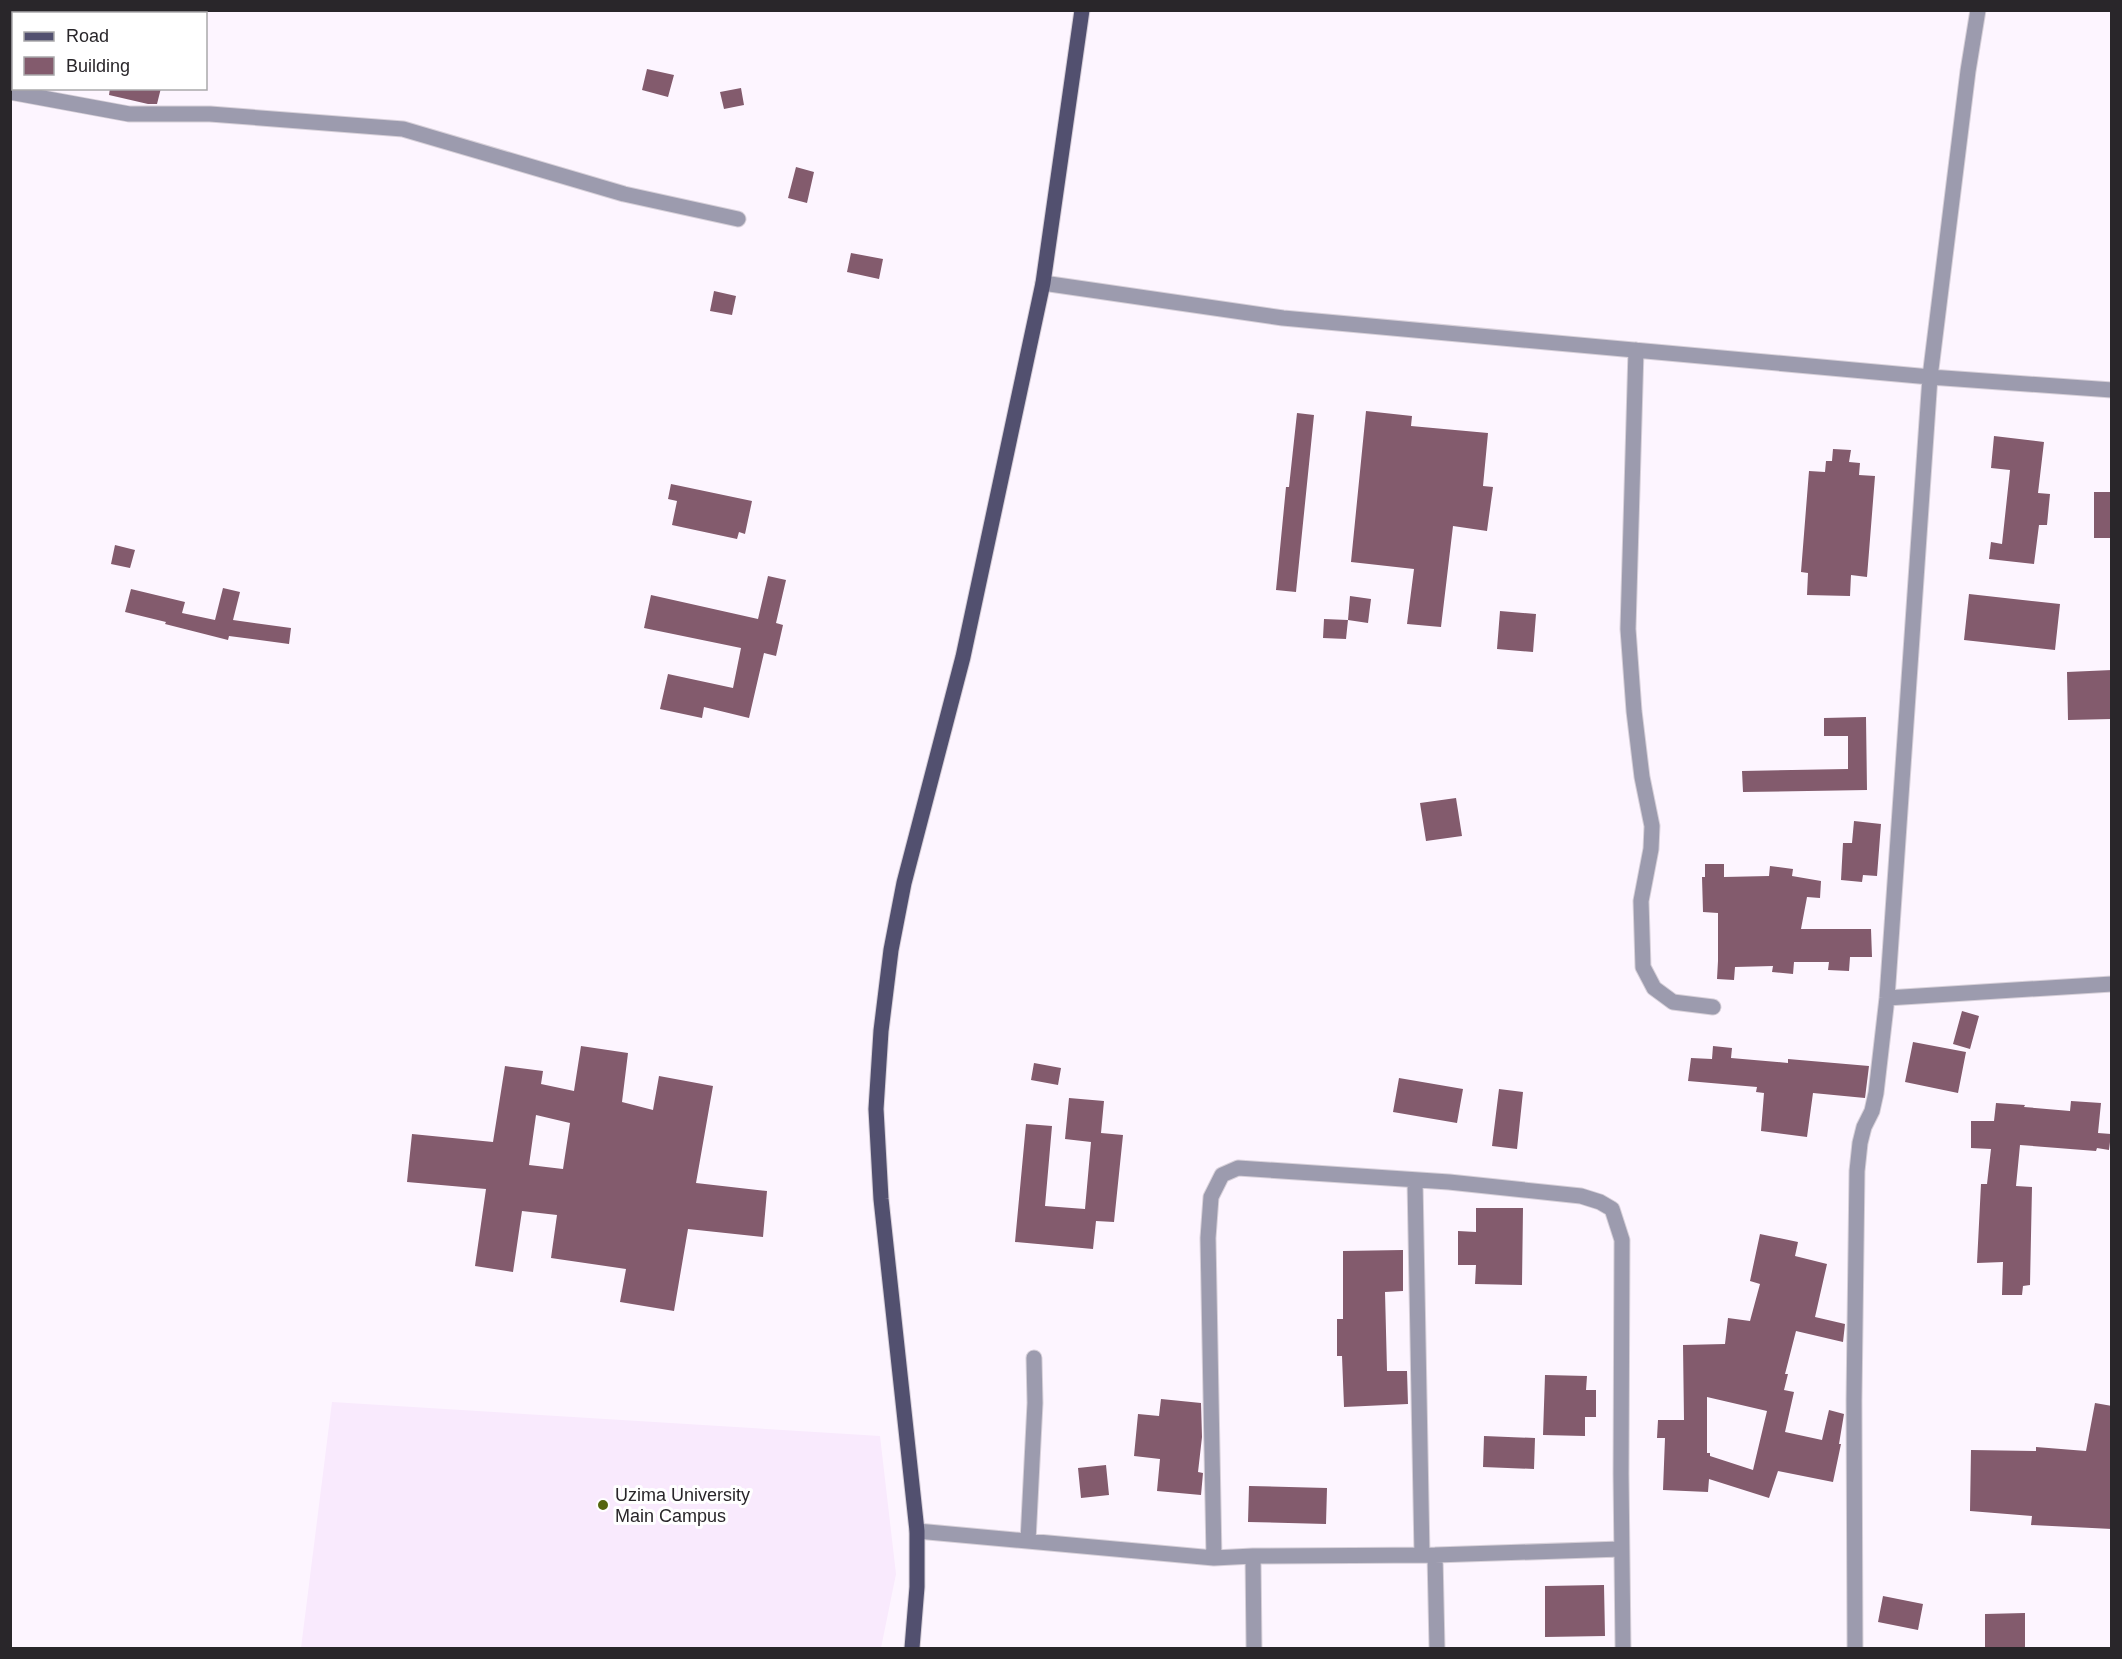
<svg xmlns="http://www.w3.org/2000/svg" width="2122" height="1659" viewBox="0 0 2122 1659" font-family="Arial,sans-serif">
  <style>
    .built { fill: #f9eafd }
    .building { fill: #835b6d; fill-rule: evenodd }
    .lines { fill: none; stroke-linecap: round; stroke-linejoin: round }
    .minor-casing { stroke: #d7d0d9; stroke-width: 17 }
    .major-casing { stroke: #d7d0d9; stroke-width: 17 }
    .minor { stroke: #9c9bae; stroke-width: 15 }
    .major { stroke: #52506f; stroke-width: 15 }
    .poi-dot { fill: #55660e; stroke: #fff; stroke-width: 2 }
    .labels { text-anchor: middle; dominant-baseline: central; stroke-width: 6; stroke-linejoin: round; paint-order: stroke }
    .poi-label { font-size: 18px; fill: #29262a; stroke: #fff; text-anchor: start }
  </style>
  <rect width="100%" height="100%" fill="#fdf5ff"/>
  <!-- built -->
  <path class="built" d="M332 1402 880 1436 896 1574 881 1648H301Z"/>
  <!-- building -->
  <path class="building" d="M647 69 674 75 668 97 642 90Z
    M110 88H161L157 104H148L109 95Z
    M741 88 744 105 724 109 720 92Z
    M796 167 814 172 807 203 788 198Z
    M851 253 883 259 879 279 847 272Z
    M714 291 736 296 732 315 710 311Z
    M1366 411 1412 416 1411 426 1488 433 1483 486 1493 487 1487 531 1453 526 1441 627 1407 624 1414 569 1351 562Z
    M1297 413 1314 415 1296 592 1276 590 1286 487H1289Z
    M1994 436 2044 442 2038 493 2050 494 2047 525H2039L2034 564 1989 559 1991 542 2002 544 2010 470 1991 468Z
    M1833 449 1851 450 1849 462 1860 463 1859 475 1875 476 1867 577 1851 575 1850 596 1807 595 1808 573 1801 572 1809 471 1825 472 1826 461H1832Z
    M671 484 752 501 745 534 739 532 737 539 672 525 677 501 668 499Z
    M2094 492H2112V538H2094Z
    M115 545 135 550 130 568 111 564Z
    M768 576 786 580 776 623 783 625 776 656 764 653 749 718 704 707 702 718 660 709 668 674 733 688 741 648 644 628 651 595 758 619Z
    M223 588 240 592 233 620 291 628 289 644 229 636 228 640 165 624 166 622 125 612 131 589 185 602 182 613 215 620Z
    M1969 594 2060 604 2055 650 1964 640Z
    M1350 596 1371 599 1368 623 1348 620Z
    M1500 611 1536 614 1533 652 1497 649Z
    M1324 619 1348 620 1346 639 1323 638Z
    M2112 670V719L2068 720 2067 672Z
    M1866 717 1867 790 1743 792 1742 771 1848 769V736H1824V718Z
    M1456 798 1462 836 1426 841 1420 803Z
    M1854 821 1881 824 1877 876 1863 875 1862 882 1841 880 1843 843H1852Z
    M1705 864H1724V877L1769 876 1770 866 1793 869 1792 876 1821 881 1820 898 1807 897 1801 929H1871L1872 957H1850L1849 971 1828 970 1829 962H1794L1793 974 1772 972 1773 966 1735 967 1734 980 1717 979 1718 961V913L1703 912 1702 877H1705Z
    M1962 1011 1979 1016 1970 1049 1953 1044Z
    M1913 1042 1966 1052 1958 1093 1905 1082Z
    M581 1046 628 1053 622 1102 653 1110 659 1076 713 1086 696 1183 767 1191 763 1237 688 1229 674 1311 620 1302 626 1269 551 1258 557 1215 522 1211 513 1272 475 1266 486 1189 407 1182 412 1134 493 1142 505 1066 543 1071 541 1084 574 1091ZM536 1115 570 1123 563 1169 529 1165Z
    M1713 1046 1732 1048 1731 1058 1788 1063V1059L1869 1066 1865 1098 1813 1093 1807 1137 1761 1131 1764 1093 1756 1092 1757 1087 1688 1081 1691 1058 1712 1059Z
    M1034 1063 1061 1068 1058 1085 1031 1080Z
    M1399 1078 1463 1089 1457 1123 1393 1112Z
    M1499 1089 1523 1092 1517 1149 1492 1146Z
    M1069 1098 1104 1101 1101 1133 1123 1135 1114 1222 1096 1221 1093 1249 1015 1242 1026 1124 1052 1126 1045 1206 1085 1209 1091 1142 1065 1139Z
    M2071 1101 2101 1103 2098 1133 2111 1134 2109 1150 2097 1148 2096 1151 2020 1145 2016 1186 2032 1187 2030 1285 2023 1286 2022 1295H2002L2003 1262 1977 1263 1981 1184H1987L1991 1149 1971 1148V1121H1994L1996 1103 2025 1105 2024 1107 2070 1111Z
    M1476 1208H1523L1522 1285 1475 1284 1476 1265H1458V1231L1476 1232Z
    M1760 1234 1798 1242 1795 1256 1827 1264 1815 1317 1845 1324 1843 1342 1796 1331 1785 1374H1788L1784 1390 1794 1392 1785 1432 1822 1440 1829 1410 1844 1414 1839 1444H1841L1833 1482 1778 1471 1769 1498 1709 1479 1708 1492 1663 1490 1665 1438H1657L1658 1420H1684L1683 1345 1725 1344 1728 1318 1750 1321 1760 1284 1750 1281ZM1707 1397 1767 1411 1753 1470 1710 1456V1453H1707Z
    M1403 1250V1291L1385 1292 1387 1371H1407L1408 1404 1344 1407 1342 1356H1337V1319H1343V1251Z
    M1545 1375 1587 1376 1586 1390H1596V1417H1585V1436L1543 1435Z
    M1161 1399 1201 1403 1202 1437 1198 1472 1203 1473 1201 1495 1157 1491 1160 1459 1134 1456 1138 1414 1159 1416Z
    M2095 1403 2112 1406V1529L2031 1525 2032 1516 1970 1511 1971 1450 2036 1451V1447L2086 1451Z
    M1484 1436 1535 1438 1534 1469 1483 1467Z
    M1106 1465 1109 1495 1081 1498 1078 1468Z
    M1249 1486 1327 1488 1326 1524 1248 1522Z
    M1604 1585 1605 1636 1545 1637V1586Z
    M1883 1596 1923 1604 1918 1630 1878 1622Z
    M2025 1613V1648H1985V1614Z"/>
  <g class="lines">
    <!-- minor casing -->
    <g class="minor-casing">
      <path id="minor" d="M10 92 129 114H210L403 129 624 194 738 219
        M1043 283 1283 318 1930 377 2112 390
        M1636 350 1628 629 1634 711 1642 777 1652 826 1651 849 1641 901 1643 967 1654 988 1673 1002 1713 1007
        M1887 998 2112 984
        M1415 1181 1422 1555
        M917 1531 1214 1558 1253 1556 1435 1555 1621 1549
        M1028 1541 1035 1403 1034 1358
        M1435 1555 1437 1648
        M1253 1556 1254 1648
        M1214 1558 1208 1238 1211 1197 1222 1175 1238 1168 1449 1182 1581 1196 1600 1202 1612 1209 1622 1240 1621 1474 1623 1648
        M1855 1648 1854 1401 1857 1171 1860 1143 1864 1127 1872 1111 1876 1093 1887 998 1930 377 1968 71 1978 10"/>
    </g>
    <!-- major casing -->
    <g class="major-casing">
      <path id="major" d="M912 1648 917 1587V1531L881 1199 876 1109 881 1031 891 950 904 883 963 657 1043 283 1082 10"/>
    </g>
    <!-- minor -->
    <use href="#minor" class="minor"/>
    <!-- major -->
    <use href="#major" class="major"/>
  </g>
  <!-- markers -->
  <circle class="poi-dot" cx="603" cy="1505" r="6"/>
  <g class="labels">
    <!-- poi labels -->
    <g class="poi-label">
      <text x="615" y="1495">Uzima University<tspan x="615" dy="21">Main Campus</tspan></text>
    </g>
  </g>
  <!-- border -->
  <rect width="2122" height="1659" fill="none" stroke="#29262a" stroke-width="24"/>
  <!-- legend -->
  <rect x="12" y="12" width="195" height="78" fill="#ffffff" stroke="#a9a8aa" stroke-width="1.5"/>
  <rect x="24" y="32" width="30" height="9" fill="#52506f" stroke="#a9a8aa" stroke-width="1.5"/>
  <text x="66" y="42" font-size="18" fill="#29262a">Road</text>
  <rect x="24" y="57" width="30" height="18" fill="#835b6d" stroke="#a9a8aa" stroke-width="1.5"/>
  <text x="66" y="72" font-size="18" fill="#29262a">Building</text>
</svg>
